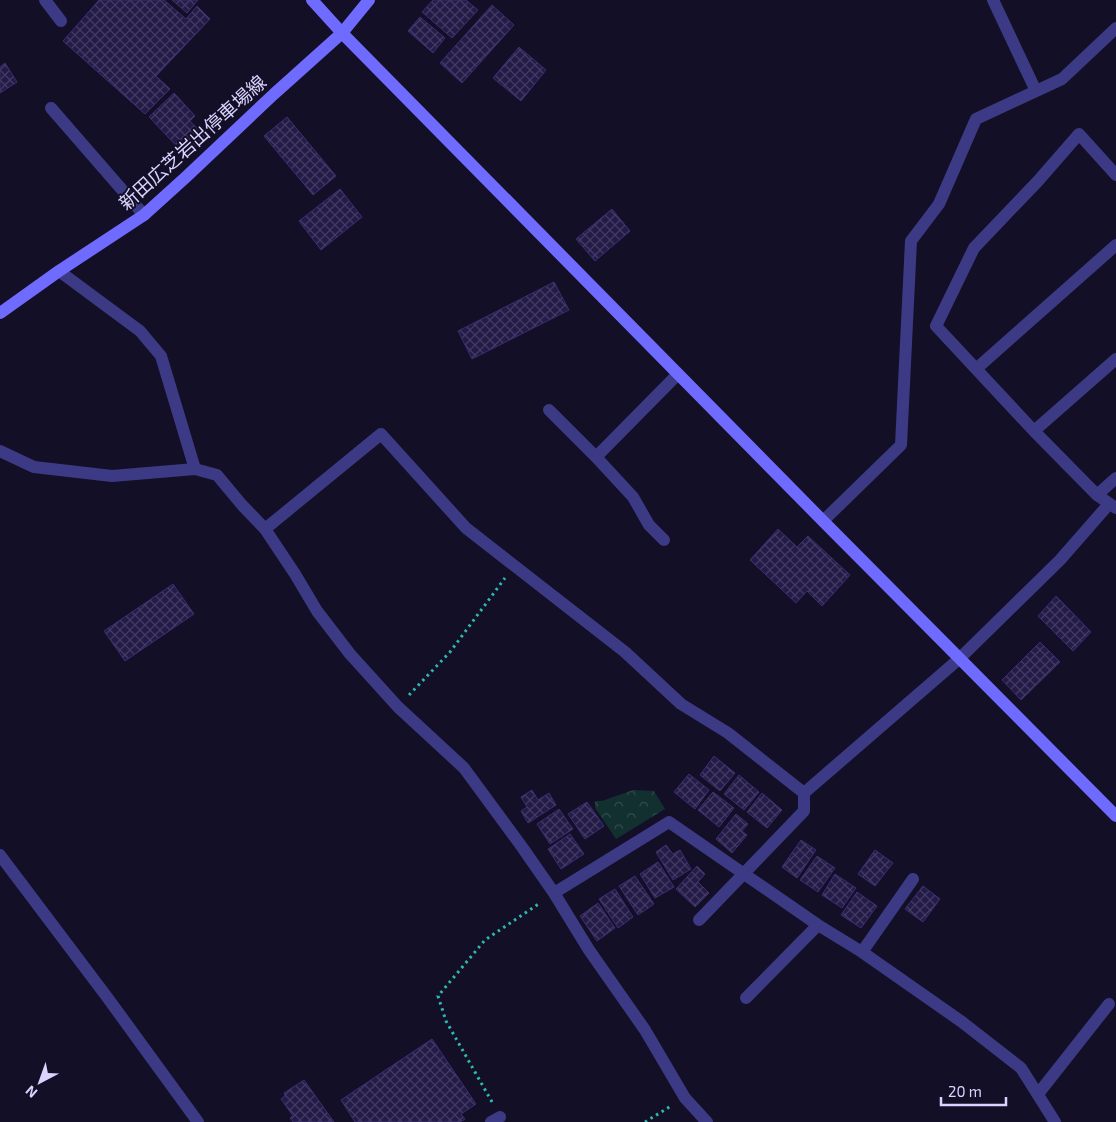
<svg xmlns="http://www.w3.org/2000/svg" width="1116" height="1122" viewBox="0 0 1116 1122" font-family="'Exo 2','Noto Sans JP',sans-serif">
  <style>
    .park { fill: url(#park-crowns) }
    .building { fill: url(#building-cross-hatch); stroke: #3b2d73 }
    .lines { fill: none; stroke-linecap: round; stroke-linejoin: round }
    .path { stroke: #2fb8b0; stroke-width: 3; stroke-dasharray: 2.5 4; stroke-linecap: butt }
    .street { stroke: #3d3a85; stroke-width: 12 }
    .secondary { stroke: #6f6bff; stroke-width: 12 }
    .labels { text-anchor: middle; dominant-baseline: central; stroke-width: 4; stroke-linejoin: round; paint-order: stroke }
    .street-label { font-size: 19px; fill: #d9d4ff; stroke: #130f26 }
  </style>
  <defs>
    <pattern id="park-crowns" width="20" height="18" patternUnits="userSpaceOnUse" patternTransform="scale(1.25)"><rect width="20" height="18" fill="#12302f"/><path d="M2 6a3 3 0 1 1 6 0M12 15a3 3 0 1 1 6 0" fill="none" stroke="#344d4e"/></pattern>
    <pattern id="building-cross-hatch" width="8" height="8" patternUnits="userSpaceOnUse" patternTransform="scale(1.25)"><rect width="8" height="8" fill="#241b47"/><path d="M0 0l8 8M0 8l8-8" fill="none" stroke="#433b63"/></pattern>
  </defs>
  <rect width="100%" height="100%" fill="#130f26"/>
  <!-- park -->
  <path class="park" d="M633 790 654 791 665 809 616 839 595 808V801H602Z"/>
  <!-- building -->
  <path class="building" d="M99 0H164L186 19 197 6 210 19 156 76 170 89 145 114 63 41Z
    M172 0H198L187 13Z
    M433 0H466L478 10 452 38 422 12Z
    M492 5 514 25 462 83 440 63Z
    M420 17 445 38 433 53 408 31Z
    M519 47 546 70 521 101 493 78Z
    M5 63 17 82 0 93V67Z
    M174 93 195 116 190 121 206 138 186 156 149 117Z
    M287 117 336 176 313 195 264 136Z
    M340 189 362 217 321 250 299 221Z
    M612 209 630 231 595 261 576 239Z
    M554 282 569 310 472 359 458 331Z
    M778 529 797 547 808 536 850 575 822 606 807 591 796 603 750 560Z
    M173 584 194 614 125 661 104 631Z
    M1056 596 1091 632 1073 651 1038 616Z
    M1040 642 1060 662 1021 700 1002 680Z
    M714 756 735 773 720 791 700 775Z
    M689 774 709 790 695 809 674 792Z
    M739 775 759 792 744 810 724 794Z
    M532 790 538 800 549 793 556 805 528 823 521 811 527 807 521 797Z
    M713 792 734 808 719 827 698 810Z
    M762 793 782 810 767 828 747 812Z
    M587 802 604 826 585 839 568 814Z
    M559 809 573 829 550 844 537 824Z
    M736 814 748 824 742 831 747 835 732 853 716 839Z
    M570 834 584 854 561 869 548 849Z
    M801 840 816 850 797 878 782 867Z
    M666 845 673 854 680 850 691 869 673 880 656 852Z
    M875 850 893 863 875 886 858 874Z
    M817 856 835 868 818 892 800 880Z
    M658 862 674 887 655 898 640 874Z
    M697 866 705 874 698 882 709 893 695 907 676 889Z
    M835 874 856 888 842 908 822 895Z
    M635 876 654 904 638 915 619 886Z
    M923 886 940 899 923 922 905 909Z
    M615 889 633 917 618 928 599 899Z
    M857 892 877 906 861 928 841 915Z
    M598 903 615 928 597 941 580 916Z
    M432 1039 476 1104 461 1114 465 1119 460 1122H355L341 1100Z
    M304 1080 334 1122H293L290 1118 293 1116 281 1099 285 1096 284 1093Z"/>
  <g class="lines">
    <!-- path -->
    <path class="path" d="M409 695 450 652 505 578
      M492 1102 446 1021 438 996 485 940 540 903
      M645 1122 671 1106"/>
    <!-- street -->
    <path class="street" d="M45 0 61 21
      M993 0 1036 91
      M51 108 144 215
      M1116 175 1079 134 1038 181 974 248 936 326 1034 431 1097 495 1116 508
      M59 271 140 331 161 356 195 469
      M976 369 1116 245
      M549 410 596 457 633 497 649 525 664 540
      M1034 431 1116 359
      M0 451 34 467 112 476 195 469 217 475 242 505 265 529 295 574 317 611 350 654 398 707 464 768 522 847 554 893 589 950 645 1030 685 1098 707 1122
      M596 457 678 374
      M1097 495 1116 478
      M823 521 901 445 911 241 939 204 976 119 1062 79 1116 28
      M265 529 381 434 466 528 625 652 681 704 728 733 804 793 959 659 1060 560 1109 504
      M0 855 107 997 198 1122
      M554 893 669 822 818 925 862 952 962 1022 1021 1068 1055 1122
      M699 920 804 811V793
      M862 952 913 879
      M746 998 818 925
      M1038 1094 1109 1004
      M491 1122 500 1117"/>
    <!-- secondary -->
    <path class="secondary" d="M312 0 342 33 823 521 1116 816
      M0 313 59 271 144 215 186 177 274 94 342 33 369 0"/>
  </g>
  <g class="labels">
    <!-- street labels -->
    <g class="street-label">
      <text transform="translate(192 142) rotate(-42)">新田広芝岩出停車場線</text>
    </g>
  </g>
  <!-- north arrow -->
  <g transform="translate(40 1082) rotate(221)" stroke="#130f26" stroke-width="4" paint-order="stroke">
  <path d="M0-4L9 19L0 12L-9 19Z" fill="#d9d4ff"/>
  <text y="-8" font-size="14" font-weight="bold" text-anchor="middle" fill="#d9d4ff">N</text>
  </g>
  <!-- scale -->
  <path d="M941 1097v8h65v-8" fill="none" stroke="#d9d4ff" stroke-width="2.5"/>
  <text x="948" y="1097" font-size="15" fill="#d9d4ff" stroke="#130f26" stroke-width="4" paint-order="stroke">20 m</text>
</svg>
